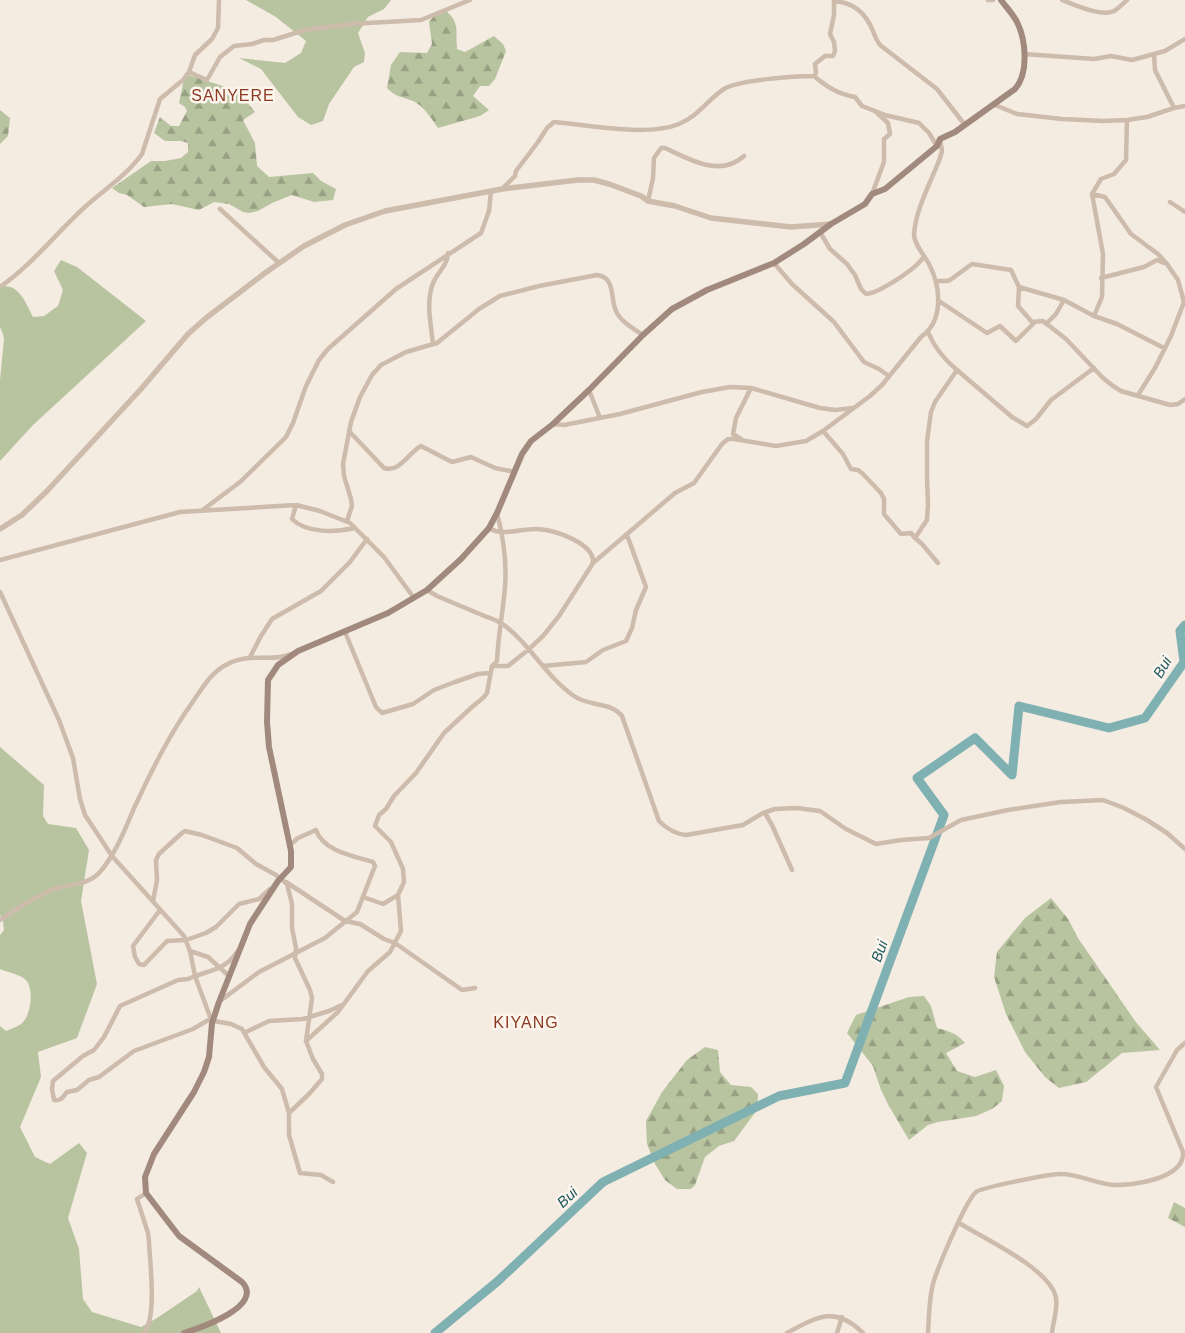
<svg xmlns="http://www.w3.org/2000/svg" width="1185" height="1333" viewBox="0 0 1185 1333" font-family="Helvetica,sans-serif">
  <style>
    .green { fill: #b8c4a0 }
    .forest { fill: url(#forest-firs) }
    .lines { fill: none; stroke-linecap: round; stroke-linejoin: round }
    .river { stroke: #7fb0b2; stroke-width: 9 }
    .minor { stroke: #cdbbac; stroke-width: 4.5 }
    .tertiary { stroke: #cdbbac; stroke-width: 5.5 }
    .secondary { stroke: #a18a7d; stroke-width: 6 }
    .labels { text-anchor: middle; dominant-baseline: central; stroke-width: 5; stroke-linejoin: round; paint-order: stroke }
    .water-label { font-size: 15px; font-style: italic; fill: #1f5a5e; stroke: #fbf5ee }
    .quarter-label { font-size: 16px; letter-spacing: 1px; fill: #8c3b22; stroke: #fbf5ee }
  </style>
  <defs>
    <pattern id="forest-firs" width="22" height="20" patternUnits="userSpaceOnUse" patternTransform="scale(1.25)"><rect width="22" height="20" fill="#b8c4a0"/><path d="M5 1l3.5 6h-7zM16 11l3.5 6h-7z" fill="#97a083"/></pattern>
  </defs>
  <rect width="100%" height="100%" fill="#f4ebe1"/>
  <!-- green -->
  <path class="green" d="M246 0H391L384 9 368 17 358 33 365 53 364 62 354 67 329 104 323 121 311 125 298 117 261 69 239 58 285 63 301 53 306 41 276 17Z
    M61 260 77 267 146 321 33 425 0 461V380L4 339 3 334 0 327V287C19 282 26 304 33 317L44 316 58 306 63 290 54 271Z
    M0 747 44 785 43 816 48 824 76 828 89 850 81 901 97 984 77 1038 38 1052 41 1077 20 1127 35 1157 50 1164 79 1143 87 1153 68 1218 79 1249 83 1299 92 1312 141 1327 157 1318 197 1291 199 1287 221 1333H0V1026L6 1031C11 1029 20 1026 23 1022 31 1014 34 989 26 980 21 975 7 972 0 969V935L4 930 3 921 0 915Z"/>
  <!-- forest -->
  <path class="forest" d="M445 10C461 23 455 31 457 49L465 52 494 36 503 44 506 51 495 79 489 86H480L473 96 489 110 480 116 438 128C431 118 424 106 413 101 401 96 397 98 387 88L391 65 400 52 427 53 432 44 429 22 437 12Z
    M185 74 229 88 241 95 255 112 243 120 255 143 257 166 269 177 313 173 321 181 336 189 333 200 314 202 292 195 272 203 258 211 249 213 243 212 229 204 214 202 199 210 172 204 144 207 127 195 119 193 112 188 151 161H165L181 158 188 152V143L181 141H165L154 133 160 117 171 126H179L187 111 185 107 179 103Z
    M0 110 10 118 8 136 0 144Z
    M1051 898 1068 919 1078 938 1135 1021 1160 1050 1122 1053 1086 1082 1059 1088 1045 1077 1025 1052 1006 1014 994 977 997 952 1025 918Z
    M924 996 931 1006 937 1028C949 1031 958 1034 965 1043L946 1053 957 1071 975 1077 996 1070 1004 1086 1002 1101 992 1109 976 1116 938 1122 928 1125 909 1140 889 1106 881 1090 873 1066 847 1033 856 1015 909 997Z
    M705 1047 718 1050 720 1072 731 1085 751 1087 758 1094 757 1110 734 1141 719 1146 705 1157 695 1185 691 1189H677L665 1180 655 1164 647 1144 646 1121 662 1092 687 1060Z
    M1174 1202 1185 1208V1227L1168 1218Z"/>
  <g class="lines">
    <!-- river -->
    <path class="river" d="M435 1333 498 1281 603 1182 779 1096 845 1083 944 815 917 778 975 738 1012 775 1019 706 1109 728 1145 718 1184 662 1180 631 1185 625"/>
    <!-- minor -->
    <path class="minor" d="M834 0V15L830 34 834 42 835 51 833 56H825L815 64 816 73 814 76C827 87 838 94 855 97L862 106 885 115 919 123 929 133 937 146
      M988 0H993
      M1062 0C1075 5 1101 17 1114 11 1119 8 1123 4 1127 0
      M834 1C854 3 865 12 873 31 875 36 876 40 880 45L937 89 965 125
      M1024 54 1094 59 1111 56 1132 60 1165 51 1185 39
      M1154 54 1155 70 1174 108
      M189 72 207 80 220 57 234 46 252 44 264 40H273L305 30 350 24 421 20 470 0
      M995 105 1017 114 1062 119 1103 121 1127 120 1147 117 1174 108 1185 106
      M502 189 515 176 516 171 538 142 547 128 554 122C588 125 648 137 679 124 700 115 707 100 724 89 738 80 796 76 814 76
      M872 194 884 162V139L890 134 888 123 875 111
      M1092 194 1105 197 1131 234 1158 254 1167 264 1178 280 1184 302 1171 336 1155 368 1138 395
      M648 201 653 178 654 158 661 148H665C689 159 720 178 744 156
      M1170 202 1185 212
      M220 209 279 263
      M820 232 830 249 847 264 855 275 861 289 866 294C879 293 918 268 924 256
      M774 263 792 284 834 322 864 362 879 369 889 376
      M1101 278 1144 267 1157 260 1164 263
      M936 281H947L950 280 972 264 1011 270 1019 287 1018 306 1032 322 1043 321 1066 339 1102 377 1113 386 1121 391 1170 405 1178 404 1185 399
      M0 287C33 264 57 232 86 206 105 189 127 175 142 154L160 99 183 80 189 72 195 55 212 39 218 28 219 0
      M1019 287 1064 300 1094 316 1117 324 1164 348
      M939 301 987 333 1000 326 1016 341 1035 322
      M1094 316 1102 297 1103 254 1092 194 1101 179 1114 174 1126 160 1127 120
      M1046 324 1056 314 1064 300
      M928 332C934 347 945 360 957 370L935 402 931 412 927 441V478L928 504 927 520 915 538 922 544 938 563
      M433 344C431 324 425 300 434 281 439 271 448 264 448 253
      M957 370 1012 417 1027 426 1036 419 1051 400 1094 368
      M589 390 600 418
      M553 424 564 425 620 414 702 392 730 387 751 388 820 408 835 410 853 408
      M349 431 384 468C400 473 409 452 421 446L452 462 471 457 495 468 515 472
      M823 431 843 454 851 469 858 470 863 474 881 493 884 499V514L901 534 911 533 915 538
      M741 439 733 434 736 418 751 388
      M296 505 292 519C307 534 336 532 355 528
      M204 509 240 482 286 437 293 423 306 386 319 360 328 349 396 289 481 233 489 211 491 191
      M347 521 352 506 351 499 344 476 343 464 351 422 360 397 372 375 381 365 406 352 437 343 479 309 500 296 539 286 597 275C616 277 610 299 616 311 620 321 634 329 643 335
      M489 528C503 537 521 528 538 529 554 530 595 543 593 563
      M0 560 180 512 296 505 320 511 350 523 384 557 414 598
      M427 590 437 596C451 602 465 608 480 614 486 617 495 619 501 623 528 641 546 677 574 696 589 707 610 701 622 716L659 821C667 829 675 834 686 835L743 825 763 813 775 809 797 808 820 811 846 829 876 844 901 840 929 838 961 820 1008 810 1061 802 1103 800 1124 808 1147 820 1167 833 1185 849
      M0 592 59 720 73 758 80 799 85 815 112 856 184 936 190 951 195 976 212 1022
      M345 632 376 707 382 713 413 704 434 690 455 682 478 674 490 673
      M250 657 261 636 272 619 321 591 350 562 367 539
      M492 666H508L528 650 543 636 559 616 593 563 675 493 694 483 722 444 728 439H734L776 446 806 441 823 431 870 396 882 385 921 337C944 321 941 287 929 264 924 255 914 244 914 234 916 208 931 182 940 158L942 151 940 139
      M543 666 586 662 603 650 626 641 632 628 636 610 646 587 627 535
      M765 813 772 825 792 870
      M286 882 345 921 360 924 384 939 395 943 462 990 475 988
      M363 897 383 904 398 895
      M153 901 157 880 156 860 159 854 172 842 182 833 185 831 202 835 237 848 256 864 276 875 287 884 292 904V928L296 948 295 958 310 990 312 998 306 1041 313 1059 322 1074V1079L309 1094 289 1113
      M160 910 133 946 135 957 139 964 144 965 167 941 186 940 206 933 216 927 239 904 259 899 270 889
      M0 920C16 909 32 899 49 891 65 884 87 886 99 873 116 854 125 829 135 806 152 770 169 735 192 703 201 690 210 674 224 666 248 651 270 663 291 654
      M190 951 208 957 229 976
      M220 1001 259 972 325 938 357 912 375 866 373 862C353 856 323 851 316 830L298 838 289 846
      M210 1019 193 1029 134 1051 99 1077 89 1080 77 1090 67 1092C63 1097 61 1101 54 1100L52 1089 53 1081 83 1056 94 1050 104 1037 120 1006 178 980 188 979 195 976C211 971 227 968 237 952
      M214 1021 231 1024 242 1029 264 1067 282 1089 289 1113V1135L300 1173 321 1175 333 1182
      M244 1033 269 1021 303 1019 329 1011 342 1005
      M306 1041 338 1012 368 971 390 952 401 931 398 895 404 882 403 869 391 842 375 826 379 815 386 809 394 796 416 773 444 733 472 707 484 697 487 693 492 666 497 661C498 636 503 612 505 587 507 563 503 536 497 513
      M959 1223C983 1238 1051 1269 1056 1298 1058 1309 1053 1322 1052 1333
      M144 1333C157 1317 150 1264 149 1242L148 1233 137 1199 146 1193
      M787 1333C817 1317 835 1305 863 1333
      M837 1333 842 1317
      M928 1333C929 1317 929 1299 933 1284 937 1269 966 1200 976 1192 980 1188 1053 1173 1061 1174 1078 1174 1095 1183 1113 1185 1131 1186 1185 1179 1183 1152L1156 1087 1177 1050 1185 1043"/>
    <!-- tertiary -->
    <path class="tertiary" d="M0 529 22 515 47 491 141 389 188 334 206 318 265 273 304 246 345 225 385 211 502 189 578 180H594L609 184 641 196 648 201 675 206 711 218 791 227 831 224"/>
    <!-- secondary -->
    <path class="secondary" d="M184 1333C200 1328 265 1306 242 1282L179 1236 146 1193 145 1177 154 1154 194 1092 204 1072 209 1057 212 1023 219 1002 250 924 278 881 291 867V851L269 747 267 722 268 680 278 665 298 651 388 613 427 590 461 559 489 528 497 513 522 454 531 441 553 424 589 390 643 335 672 309 707 290 774 263 804 244 831 224 865 204 872 194 885 189 937 146 940 139 955 132 1015 89C1029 73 1026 40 1017 22 1013 14 1006 7 1001 0"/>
  </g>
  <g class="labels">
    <!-- water labels -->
    <g class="water-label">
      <text transform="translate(1162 667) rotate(-59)">Bui</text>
      <text transform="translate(879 951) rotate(-70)">Bui</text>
      <text transform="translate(567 1197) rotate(-43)">Bui</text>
    </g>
    <!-- quarter labels -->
    <g class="quarter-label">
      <text x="233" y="95">SANYERE</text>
      <text x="526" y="1022">KIYANG</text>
    </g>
  </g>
</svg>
